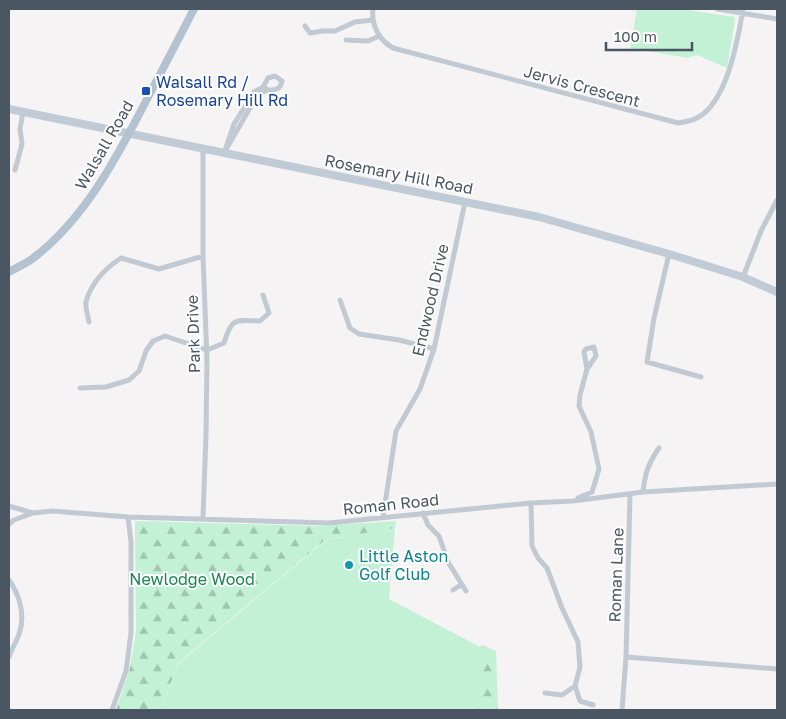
<svg xmlns="http://www.w3.org/2000/svg" width="786" height="719" viewBox="0 0 786 719" font-family="'Golos Text',sans-serif">
  <style>
    .grass { fill: #c3f1d5 }
    .forest { fill: url(#forest-firs) }
    .lines { fill: none; stroke-linecap: round; stroke-linejoin: round }
    .minor { stroke: #c1cad2; stroke-width: 5 }
    .secondary { stroke: #c1cbd6; stroke-width: 8 }
    .primary { stroke: #b3c2d1; stroke-width: 8 }
    .transit-dot { fill: #1a4fb4; stroke: #fff; stroke-width: 2 }
    .culture-dot { fill: #0f9aa8; stroke: #fff; stroke-width: 2 }
    .labels { text-anchor: middle; dominant-baseline: central; stroke-width: 4; stroke-linejoin: round; paint-order: stroke }
    .transit-label { font-size: 16px; fill: #164399; stroke: #fff; text-anchor: start }
    .street-label { font-size: 16px; fill: #4a5661; stroke: #fff }
    .culture-label { font-size: 16px; fill: #0d838f; stroke: #fff; text-anchor: start }
    .park-label { font-size: 16px; fill: #17864f; stroke: #fff }
  </style>
  <defs>
    <pattern id="forest-firs" width="22" height="20" patternUnits="userSpaceOnUse" patternTransform="scale(1.25)"><rect width="22" height="20" fill="#c3f1d5"/><path d="M5 1l3.5 6h-7zM16 11l3.5 6h-7z" fill="#a0c6b0"/></pattern>
  </defs>
  <rect width="100%" height="100%" fill="#f5f3f3"/>
  <!-- grass -->
  <path class="grass" d="M637 9H681L734 17 735 20 727 68 697 55 688 58 630 48Z
    M395 528 389 599 480 647 494 676 496 710H161L178 664 326 540Z"/>
  <!-- forest -->
  <path class="forest" d="M135 521 319 526 396 521 395 528 325 540 178 663 161 710H116L130 668 136 631Z
    M482 645 496 651 498 710H477L480 647Z"/>
  <g class="lines">
    <!-- minor -->
    <path class="minor" d="M373 9C371 25 379 40 393 48L678 123C684 122 691 121 697 118 727 103 738 39 743 9
      M717 9 777 19
      M305 26 310 33 323 31H335L355 22 372 20
      M346 40 368 41 379 36
      M263 87 268 90C276 90 281 89 282 81L275 76 268 78 263 87 254 92 234 124 224 153 258 94 268 90
      M15 170 22 144 20 129 23 112
      M669 254 654 318 647 362 701 377
      M743 277 761 231 777 200
      M340 300 350 328 359 334 399 340 434 349
      M89 322C88 316 85 307 86 302 91 283 106 268 121 258L159 269 203 256
      M80 388 106 387 129 380 139 371 146 351 153 341 165 336 207 350 224 343C232 317 235 320 260 321L269 313 263 295
      M643 492C645 473 648 464 659 448
      M578 498 592 492 599 469 591 432 579 406 580 395 587 369 584 352 586 349 594 347 596 356 587 369
      M531 503 532 546 538 558 547 568 562 608 578 642 580 667 575 686 580 701 593 705
      M9 506 33 513
      M423 513 428 525 439 536 448 562 466 591
      M383 517 396 431 420 389 434 349 465 202
      M203 518 206 434 207 360 203 256V149
      M9 524 14 520 33 513 52 511 128 517 329 523 531 503 573 501 643 492 777 484
      M9 580C19 594 25 613 20 631 18 639 12 648 9 657
      M453 590 461 585
      M626 657 777 669
      M545 693 562 695 575 686
      M112 710 126 671 131 633V542L128 517
      M622 710 626 657 630 495"/>
    <!-- secondary -->
    <path class="secondary" d="M9 109 539 217 669 254 743 277 777 292"/>
    <!-- primary -->
    <path class="primary" d="M9 272C16 268 25 264 32 259 84 220 116 159 145 103 161 72 178 40 194 9"/>
  </g>
  <!-- markers -->
  <rect class="transit-dot" x="141" y="86" width="10" height="10" rx="2.5"/>
  <circle class="culture-dot" cx="349" cy="565" r="5"/>
  <g class="labels">
    <!-- transit labels -->
    <g class="transit-label">
      <text x="156" y="82">Walsall Rd /<tspan x="156" dy="18">Rosemary Hill Rd</tspan></text>
    </g>
    <!-- street labels -->
    <g class="street-label">
      <text transform="translate(582 86) rotate(15)">Jervis Crescent</text>
      <text transform="translate(104 145) rotate(-60)">Walsall Road</text>
      <text transform="translate(399 174) rotate(11)">Rosemary Hill Road</text>
      <text transform="translate(430 300) rotate(-77)">Endwood Drive</text>
      <text transform="translate(193 334) rotate(-92)">Park Drive</text>
      <text transform="translate(391 504) rotate(-6)">Roman Road</text>
      <text transform="translate(616 575) rotate(-88)">Roman Lane</text>
    </g>
    <!-- culture labels -->
    <g class="culture-label">
      <text x="359" y="556">Little Aston<tspan x="359" dy="18">Golf Club</tspan></text>
    </g>
    <!-- park labels -->
    <g class="park-label">
      <text x="192" y="579">Newlodge Wood</text>
    </g>
  </g>
  <!-- border -->
  <rect width="786" height="719" fill="none" stroke="#4a5661" stroke-width="20"/>
  <!-- scale -->
  <path d="M606 42v8h86v-8" fill="none" stroke="#4a5661" stroke-width="2.5"/>
  <text x="614" y="42" font-size="15" fill="#4a5661" stroke="#ffffff" stroke-width="4" paint-order="stroke">100 m</text>
</svg>
